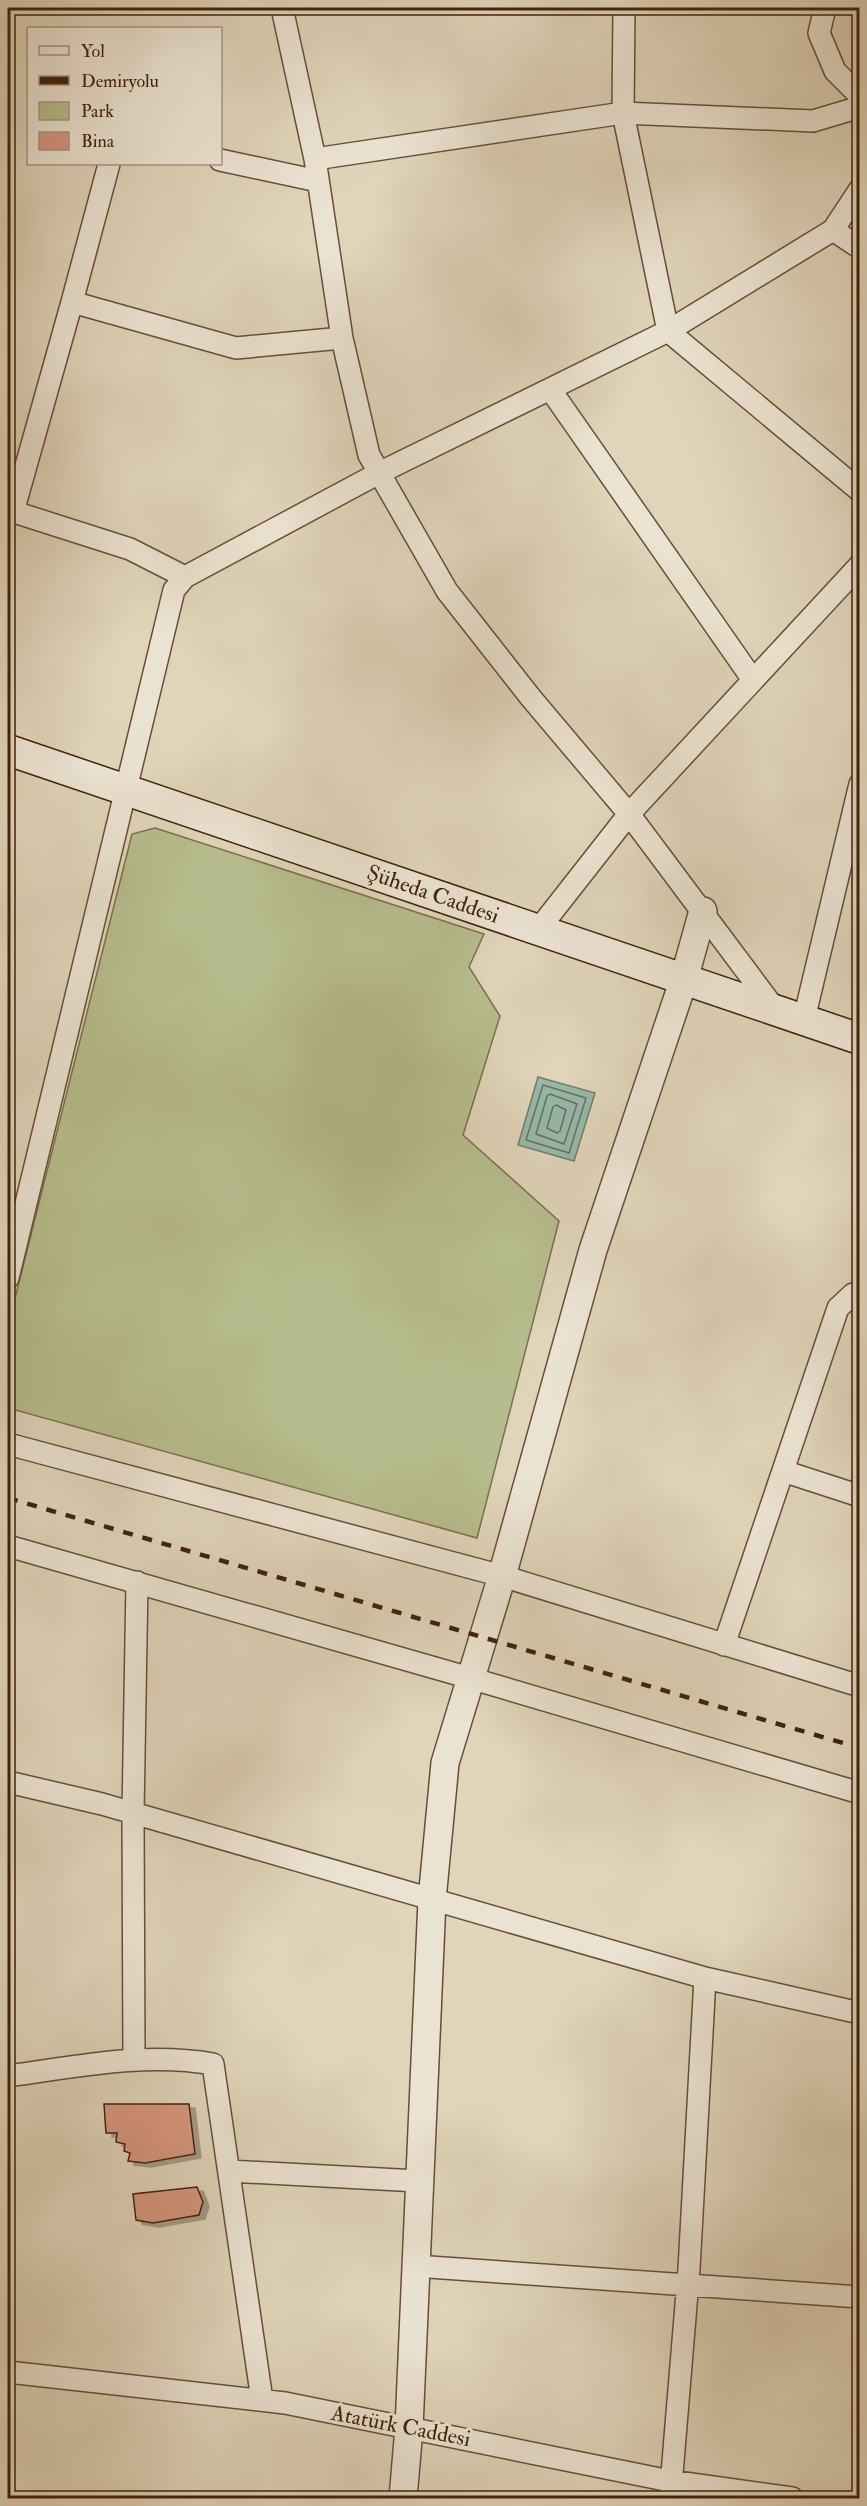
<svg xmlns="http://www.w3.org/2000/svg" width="867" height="2506" viewBox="0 0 867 2506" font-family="'IM FELL Double Pica',serif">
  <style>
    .green { fill: #b6bc8d; stroke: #7b6f4b; stroke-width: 1.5 }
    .water { fill: #95b9aa; stroke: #737d6a; stroke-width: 1.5 }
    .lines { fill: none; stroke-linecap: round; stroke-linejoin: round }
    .shore { stroke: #6a6e5a; stroke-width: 1.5 }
    .building { fill: #d7967f; stroke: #402209; stroke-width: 1.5; filter: url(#shadow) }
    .minor-casing { stroke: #684e35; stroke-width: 24 }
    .tertiary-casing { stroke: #684e35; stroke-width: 30 }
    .secondary-casing { stroke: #402209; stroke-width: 33 }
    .minor { stroke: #ebe3d2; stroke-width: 21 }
    .tertiary { stroke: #ebe3d2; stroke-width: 27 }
    .secondary { stroke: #ebe3d2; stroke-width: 30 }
    .rail { stroke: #402209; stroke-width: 4.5; stroke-dasharray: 10 10; stroke-linecap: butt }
    .labels { text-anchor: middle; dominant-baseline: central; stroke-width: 6; stroke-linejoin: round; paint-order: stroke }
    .street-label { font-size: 22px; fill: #402209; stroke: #ebe3d2 }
  </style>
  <defs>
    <filter id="shadow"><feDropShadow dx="6" dy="4" stdDeviation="0" flood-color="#0004"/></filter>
  </defs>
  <rect width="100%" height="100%" fill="#e0d4ba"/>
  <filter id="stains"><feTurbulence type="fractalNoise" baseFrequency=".00333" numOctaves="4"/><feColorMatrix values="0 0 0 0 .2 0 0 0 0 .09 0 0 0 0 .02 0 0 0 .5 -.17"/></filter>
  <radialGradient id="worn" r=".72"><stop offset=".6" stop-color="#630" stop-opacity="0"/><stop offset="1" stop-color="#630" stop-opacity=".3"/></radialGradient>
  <!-- green -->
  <path class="green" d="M155 828 484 934 469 967 500 1016 463 1135 559 1221 477 1538 8 1408V1326L132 834Z"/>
  <!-- water -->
  <path class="water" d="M538 1077 595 1093 574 1161 518 1145Z"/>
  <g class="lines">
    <!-- shore -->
    <path class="shore" d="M543 1085 586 1098 569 1153 526 1140Z
      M550 1094 577 1104 564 1144 536 1134 547 1096Z
      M556 1105 566 1110 560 1131 557 1133 547 1128 553 1107Z"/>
  </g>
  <!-- building -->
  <path class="building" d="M104 2104H189L195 2154 145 2163 128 2161 130 2153 124 2151 125 2144 116 2142 117 2133H106Z
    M197 2187 203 2202 199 2215 153 2223 136 2220 133 2194Z"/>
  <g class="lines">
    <!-- minor casing -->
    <g class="minor-casing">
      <path id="minor" d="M282 8 315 159 342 338 369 455 447 591 531 698 629 814 774 1008
        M624 8 623 113 668 331 860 491
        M825 8 819 33 835 71 860 96
        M315 159 623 113 813 121 860 107
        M220 160 318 181
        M833 230 860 248
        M72 302 236 348 342 338
        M550 389 753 680
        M8 510 130 549 185 577
        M13 512 72 302 109 164
        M538 930 629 814 860 565
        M804 1019 860 784
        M8 1278 174 590 185 577 379 473 668 331 833 230 860 189
        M8 1444 502 1576 860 1686
        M783 1471 860 1496
        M8 1546 470 1678 860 1793
        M724 1645 838 1308 853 1294 860 1292
        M8 1782 102 1804 705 1978 860 2013
        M134 2059 133 1814 137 1582
        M8 2076C76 2067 144 2052 213 2064L262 2400
        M229 2171 418 2181
        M415 2266 860 2297
        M8 2372 285 2403 670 2481 792 2498
        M670 2498 689 2269 705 1978"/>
    </g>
    <!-- tertiary casing -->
    <g class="tertiary-casing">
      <path id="tertiary" d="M403 2498 409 2428 432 1900 445 1763 502 1576 593 1250 684 979 703 911"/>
    </g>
    <!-- secondary casing -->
    <g class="secondary-casing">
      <path id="secondary" d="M8 750 860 1039"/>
    </g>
    <!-- minor -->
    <use href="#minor" class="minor"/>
    <!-- tertiary -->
    <use href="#tertiary" class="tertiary"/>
    <!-- secondary -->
    <use href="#secondary" class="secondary"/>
    <!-- rail -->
    <path class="rail" d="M8 1498 860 1748"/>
  </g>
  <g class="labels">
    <!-- street labels -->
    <g class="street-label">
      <text transform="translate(433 894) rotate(19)">Şüheda Caddesi</text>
      <text transform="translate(401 2426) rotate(11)">Atatürk Caddesi</text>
    </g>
  </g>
  <!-- margin -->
  <rect width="867" height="2506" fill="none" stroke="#e0d4ba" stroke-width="30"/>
  <rect x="9" y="9" width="849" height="2488" fill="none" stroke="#402209" stroke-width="3"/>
  <rect x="15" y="15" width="837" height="2476" fill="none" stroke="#402209" stroke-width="1.5"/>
  <!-- legend -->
  <rect x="27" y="27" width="195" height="138" fill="#ebe3d2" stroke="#a79682" stroke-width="1.5"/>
  <rect x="39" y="46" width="30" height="9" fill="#ebe3d2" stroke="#a79682" stroke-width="1.5"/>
  <text x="81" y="57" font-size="18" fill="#402209">Yol</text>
  <rect x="39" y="76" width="30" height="9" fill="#402209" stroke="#a79682" stroke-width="1.5"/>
  <text x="81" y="87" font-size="18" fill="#402209">Demiryolu</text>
  <rect x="39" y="102" width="30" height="18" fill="#b6bc8d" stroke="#a79682" stroke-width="1.5"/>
  <text x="81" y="117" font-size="18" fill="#402209">Park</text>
  <rect x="39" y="132" width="30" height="18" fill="#d7967f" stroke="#a79682" stroke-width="1.5"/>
  <text x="81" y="147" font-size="18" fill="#402209">Bina</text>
  <rect width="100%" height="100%" filter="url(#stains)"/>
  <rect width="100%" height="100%" fill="url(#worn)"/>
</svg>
